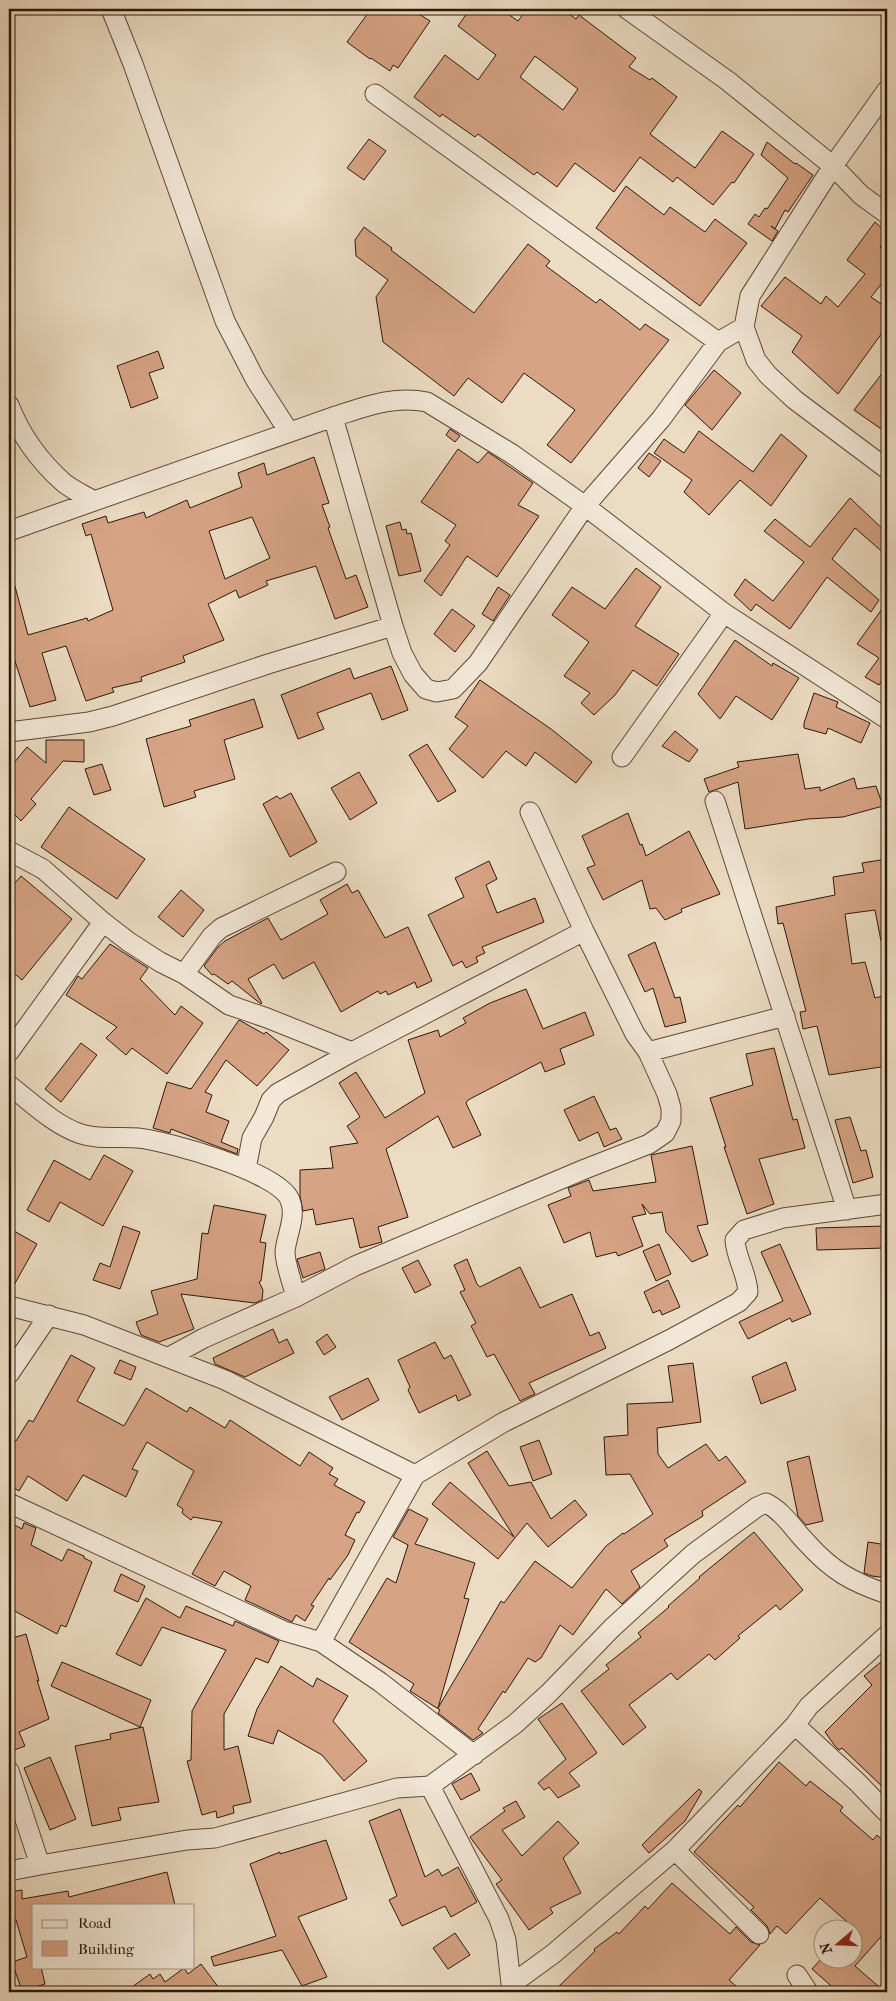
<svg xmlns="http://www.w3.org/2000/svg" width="896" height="2001" viewBox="0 0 896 2001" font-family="'IM FELL French Canon',serif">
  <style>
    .building { fill: #d6a384; stroke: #2c1709; fill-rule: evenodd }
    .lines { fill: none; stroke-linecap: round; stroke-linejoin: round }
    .street-casing { stroke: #5c4838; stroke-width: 21 }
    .street { stroke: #f3e8d8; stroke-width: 19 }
  </style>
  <rect width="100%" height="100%" fill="#ecdcc3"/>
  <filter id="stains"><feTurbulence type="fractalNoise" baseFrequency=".004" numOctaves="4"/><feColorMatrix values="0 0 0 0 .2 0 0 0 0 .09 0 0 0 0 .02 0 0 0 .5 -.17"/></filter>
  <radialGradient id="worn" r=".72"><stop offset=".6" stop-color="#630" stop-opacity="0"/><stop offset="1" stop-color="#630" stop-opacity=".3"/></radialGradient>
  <!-- building -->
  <path class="building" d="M371 9H411L430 21 398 68 393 65 390 71 371 58 370 59 347 42Z
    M470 9H501L518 21 527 9H562L576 19 579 15 636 58 629 67 650 80 652 78 677 97 650 134 695 168 722 131 754 154 734 183 732 182 713 205 677 177 673 182 640 157 614 192 575 163 557 187 537 172 534 175 478 134 475 137 442 114 440 117 414 97 445 55 478 80 496 55 458 26ZM535 56 578 89 563 110 520 77Z
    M369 139 386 151 364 180 347 168Z
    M767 142 795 164 796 163 813 175 788 212 785 210 775 229 771 226 778 231 772 241 748 224 755 214 759 217 765 208 767 209 788 178 761 155Z
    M626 186 664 215 670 207 705 232 715 219 747 243 700 306 596 228Z
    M875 222 887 233V237L880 247 887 253V277L871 297 887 308V326L838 394 792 352 802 336 761 306 785 277 821 304 826 296 838 307 865 274 847 260Z
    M364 227 392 248 391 250 474 313 528 244 550 261 546 266 596 303 600 299 640 330 645 324 669 340 571 463 547 445 575 410 524 373 502 403 468 378 454 396 383 342 376 297 388 280 356 256 355 240Z
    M158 351 164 368 149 373 158 398 131 408 117 366Z
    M887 367V433L854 410Z
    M714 370 741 393 712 430 685 405Z
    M450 429 460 436 455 442 446 435Z
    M699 431 753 472 781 434 807 456 771 506 740 480 709 515 684 492 692 480 654 453 664 439 684 453Z
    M458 449 478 463 488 452 533 483 518 505 539 516 497 577 467 556 441 596 424 581 450 545 445 541 456 525 421 502Z
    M649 453 661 461 649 477 638 468Z
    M314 457 329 503 322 505 330 527 328 528 346 579 356 575 368 607 335 619 316 566 266 581 268 585 239 598 236 590 208 604 224 640 183 656 185 662 141 677 142 681 112 688 114 692 86 701 66 646 42 653 56 700 30 707 9 643V580L13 579 28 635 87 618 88 621 113 610 91 534 86 536 82 524 106 516 108 523 144 512 146 518 187 500 190 508 242 487 238 473 264 463 267 475ZM252 517 270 558 225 579 209 531Z
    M850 498 887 533V556L855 528 832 559 879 600 871 612 827 577 790 629 756 604 751 611 734 595 745 579 773 601 804 562 764 531 775 519 810 547Z
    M400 522 402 530 406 529 407 534 411 533 421 571 399 576 386 526Z
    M636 568 661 587 635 626 679 654 657 686 633 670 615 695 594 715 581 703 590 693 564 676 589 642 552 615 572 587 605 609Z
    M498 587 510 595 493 621 482 614Z
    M887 602V674L879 685 865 677 879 658 857 644Z
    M452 609 475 626 455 652 434 634Z
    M735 640 772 666 773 663 799 678 772 720 736 696 720 719 698 694Z
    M391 666 408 710 382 720 371 693 317 713 324 729 298 739 281 695 350 668 354 679Z
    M480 680 551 729 592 762 576 783 535 752 526 766 506 751 483 778 449 749 468 726 455 717Z
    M814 693 838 702 836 707 870 723 861 743 828 728 826 734 804 728V723Z
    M254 699 263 727 224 740 235 779 194 791 196 797 164 807 146 739 191 726 189 720Z
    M675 731 698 750 689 762 662 746Z
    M46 740H84V762L63 761 31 799 36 804 21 821 9 809V769L27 747 46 763Z
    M427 744 456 791 438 802 409 755Z
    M798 754 805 789 820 787V791L854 778 857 789 876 786 883 806 843 817 808 819 745 829 738 782 709 792 704 779 739 767 737 762Z
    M102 764 111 790 94 795 85 769Z
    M359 772 377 803 350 820 331 788Z
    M291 793 317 842 290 857 263 804 277 796 280 799Z
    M69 807 145 859 117 899 41 847Z
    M628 813 640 845 642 844 646 856 689 831 720 894 681 909 682 912 665 920 656 908 650 909 642 880 603 900 587 868 595 865 582 836Z
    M887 859V941H881L875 910 845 914 852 964 865 962 875 998 887 995V1066L829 1075 817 1026 803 1029 800 1012 806 1011 783 923 778 924 776 907 835 895 833 877 864 872 862 863Z
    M489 861 497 879 486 885 497 913 535 898 544 922 482 947 485 953 476 957 478 962 466 968 462 961 453 966 428 915 464 897 455 878Z
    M21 876 72 919 22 980 9 969V890Z
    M347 884 352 893 358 890 385 938 408 927 432 981 417 988 415 982 388 995 386 991 380 994 378 991 341 1012 314 962 283 979 274 964 248 979 262 1003 261 1004 232 981 228 984 214 974 212 975 204 966 218 947 225 941 268 918 281 940 328 914 320 900Z
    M181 890 204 910 183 937 158 917Z
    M655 942 675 998 680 997 686 1022 665 1027 653 988 645 992 628 955Z
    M110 944 148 968 140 979 175 1015 181 1006 203 1023 167 1074 132 1048 126 1055 106 1038 117 1027 66 995 78 976 82 979Z
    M526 989 543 1029 585 1012 594 1035 560 1049 565 1064 545 1072 541 1062 468 1100 466 1103 481 1135 453 1148 438 1116 386 1149 408 1217 378 1227 382 1242 360 1248 353 1218 316 1225 313 1209 303 1211 300 1196V1170L333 1168 330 1147 358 1143 347 1126 360 1117 339 1083 356 1072 385 1118 425 1093 408 1040 438 1030 440 1037 466 1023 463 1018 490 1003Z
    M239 1020 264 1034 266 1032 289 1050 257 1086 226 1060 205 1092 212 1095 206 1112 229 1121 221 1142 238 1149 237 1154 171 1129 170 1133 153 1128 167 1082 191 1089Z
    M81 1043 97 1055 61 1102 45 1089Z
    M774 1048 793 1120 797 1119 805 1148 759 1159 774 1204 747 1214 724 1147H726L710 1098 753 1085 746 1054Z
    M594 1096 610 1130 616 1128 622 1139 604 1147 598 1132 579 1141 564 1110Z
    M850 1117 861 1151 866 1150 873 1177 853 1183 835 1120Z
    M692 1146 708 1224 697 1226 708 1255 692 1262 666 1232 662 1212 650 1214 642 1204 646 1214 632 1217 643 1246 618 1256 616 1252 596 1257 590 1232 564 1243 548 1205 571 1196 568 1188 589 1180 593 1191 656 1182 651 1155Z
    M104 1155 133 1171 103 1226 60 1202 49 1222 27 1210 54 1160 90 1180Z
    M214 1205 266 1215 260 1242 266 1243 261 1281 259 1282 263 1290 262 1300 255 1303 181 1294 194 1329 159 1342 141 1335 136 1322 158 1314 151 1291 197 1279 202 1233 208 1234Z
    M123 1226 140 1232 120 1289 93 1280 100 1263 110 1267Z
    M885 1226V1248L817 1250 816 1228Z
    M14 1231 37 1244 9 1294V1240Z
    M659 1244 671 1274 656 1281 643 1251Z
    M780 1244 811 1314 792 1322 790 1318 748 1339 739 1322 783 1301 761 1252Z
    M320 1252 325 1269 303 1278 297 1259Z
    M467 1259 477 1284 480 1287 520 1267 540 1308 572 1294 590 1336 599 1332 606 1348 529 1383 535 1394 520 1401 494 1354 487 1357 471 1326 476 1323 460 1292 465 1290 454 1265Z
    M418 1260 431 1285 415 1293 402 1268Z
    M668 1280 680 1307 662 1315 660 1310 653 1313 644 1292Z
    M273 1329 279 1343 287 1339 294 1353 245 1377 215 1364 213 1358Z
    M327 1334 336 1347 324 1355 316 1342Z
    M435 1342 444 1359 451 1355 471 1395 458 1401 456 1395 419 1413 408 1390 410 1387 398 1360Z
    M71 1355 95 1368 77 1401 124 1426 146 1388 187 1412 190 1407 225 1428 230 1420 300 1466 309 1452 333 1468 329 1474 338 1479 334 1485 365 1502 359 1513 357 1512 345 1535 355 1540 348 1555 330 1580 329 1578 311 1605 314 1606 305 1621 296 1615 292 1622 288 1620 245 1600 251 1586 224 1571 215 1586 192 1574 222 1522 193 1517 191 1520 182 1513 183 1509 177 1505 194 1471 147 1442 132 1469 138 1471 126 1497 83 1475 67 1501 28 1476 19 1491 9 1485V1436L16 1441 29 1420 33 1422Z
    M120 1360 136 1367 131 1380 114 1373Z
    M786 1362 796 1390 761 1404 752 1377Z
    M693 1363 701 1422 657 1428 658 1454 668 1468 706 1444 719 1461 726 1456 746 1482 702 1511 703 1516 664 1540 668 1546 631 1571 640 1587 622 1604 606 1589 573 1635 560 1625 541 1658 535 1662 528 1658 505 1693 503 1691 478 1729 483 1733 473 1740 438 1713 440 1710 410 1691 414 1684 349 1642 387 1578 396 1583 408 1545 393 1537 409 1509 428 1519 415 1544 475 1563 464 1598 469 1599 438 1708 501 1601 504 1603 535 1561 572 1588 606 1546 623 1533 624 1534 653 1514 630 1474 606 1475 604 1437 628 1435 627 1404 673 1402 668 1366Z
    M368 1378 379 1400 342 1420 329 1397Z
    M539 1440 552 1474 533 1481 520 1447Z
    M487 1451 509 1486 531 1482 551 1519 575 1500 587 1515 548 1547 527 1523 498 1559 432 1504 450 1482 514 1537 468 1463Z
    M809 1456 823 1521 806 1525 798 1516 787 1462Z
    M9 1522 22 1529 24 1523 36 1528 31 1545 62 1561 68 1549 84 1556V1558L92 1562 66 1627 61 1625 57 1634 9 1608Z
    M754 1532 803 1590 780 1610 776 1605 738 1636 740 1638 715 1660 709 1654 677 1680 671 1673 629 1705 646 1727 623 1745 581 1691 609 1669 606 1665 641 1637 638 1633 669 1607 668 1606 700 1578 699 1577Z
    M868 1542 887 1545V1578L872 1576 864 1573Z
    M121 1574 145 1586 138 1602 114 1591Z
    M146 1598 180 1618 186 1606 233 1626 235 1621 279 1641 268 1663 256 1658 224 1714V1750L238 1746 251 1802 233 1806 234 1813 217 1818 216 1811 202 1815 187 1761 191 1760 192 1711 226 1650 162 1627 141 1666 116 1654Z
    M26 1634 39 1681 37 1680 49 1719 19 1732 25 1746 9 1752V1639Z
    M887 1657V1791L842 1748 839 1750 835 1746 825 1732 872 1685 864 1676Z
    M62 1662 151 1700 140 1727 51 1686Z
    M281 1666 313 1687 317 1678 348 1696 333 1721 367 1761 344 1781 322 1755 278 1730 273 1744 248 1736 257 1709Z
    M562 1703 597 1753 569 1773 580 1786 558 1798 549 1787 544 1790 538 1783 566 1759 538 1719Z
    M143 1727 159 1802 118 1808 121 1820 92 1826 75 1746 111 1739 110 1734Z
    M50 1757 76 1819 50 1830 24 1768Z
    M779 1762 806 1786 810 1781 843 1807 840 1811 873 1840 877 1835 887 1845V1930L855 1966 885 1992H838L812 1969 822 1958H854V1928L820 1898 786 1934 777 1926 770 1934 767 1926 751 1910 754 1907 694 1852 738 1805 740 1807Z
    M471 1773 480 1790 461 1800 452 1784Z
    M699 1789 702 1792 685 1821 649 1853 642 1845Z
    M516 1801 525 1817 502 1830 522 1856 558 1821 579 1843 563 1858 581 1893 550 1908 553 1913 529 1930 496 1884 502 1880 470 1837 505 1811 503 1808Z
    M400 1809 425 1877 438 1869 442 1876 458 1867 477 1902 451 1917 445 1906 402 1926 389 1900 397 1896 369 1821Z
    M326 1840 347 1899 298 1917 327 1977 302 1986 282 1950 214 1966 211 1957 276 1936 250 1864 280 1852V1854Z
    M167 1872 175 1905H34V1967H41L45 1984 22 1991 12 1962 27 1957 16 1920 9 1921V1892L22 1890V1899L68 1891 69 1897Z
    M672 1883 730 1934 736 1927 751 1942 760 1945 729 1980 743 1992H553L595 1951 594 1949 617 1932 619 1934 645 1906 648 1909Z
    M455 1933 470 1955 448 1969 433 1948Z
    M201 1964 222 1992H125L150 1974 153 1979 160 1974 165 1982 184 1968 188 1974Z"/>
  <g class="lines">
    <!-- street casing -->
    <g class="street-casing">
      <path id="street" d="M111 9 133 64 225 321 255 379 289 432
        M627 9 728 81 833 166 861 195 887 214
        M887 90 833 166 750 296 744 327 756 360 768 375 795 400 887 469
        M375 94 718 342
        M9 405C21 436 38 460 64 483 73 490 84 495 94 501
        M333 417 393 626 402 653 413 674 426 689 437 692 453 689 478 663 585 506 661 419 718 342 744 327
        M9 531 333 417C365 407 393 395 427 402L512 454 585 506 724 613 887 719
        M9 732 89 722 113 716 268 664 393 626
        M622 757 724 613
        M715 801 847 1210
        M9 851 43 869 103 922 129 942 160 962 184 974 229 1005 267 1018 352 1052
        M184 974 212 936 221 928 336 872
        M9 1052 103 922
        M648 1052 785 1016
        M9 1085C31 1102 54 1125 81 1134 99 1140 119 1136 138 1138 167 1141 279 1172 290 1200 297 1217 286 1236 285 1252 285 1264 293 1285 296 1297
        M246 1169 252 1138 264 1117 271 1100 278 1093 352 1052 584 931
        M9 1306 84 1325 225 1380 415 1475
        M169 1357 204 1338 296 1297 355 1266 585 1169 649 1144 665 1133 671 1121V1108L667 1094 648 1052 635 1034 584 931 530 812
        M9 1374 49 1315
        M9 1503 284 1631 321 1642 380 1682 474 1755
        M321 1642 415 1475 504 1422 669 1340 739 1302 748 1292C747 1273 736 1258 735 1240L744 1230 783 1218 887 1204
        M795 1725 857 1782 887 1813
        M9 1771 40 1865 187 1840 215 1838 397 1788 430 1786 515 1724 549 1693 612 1628 660 1584 693 1554 757 1507 766 1503C783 1511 794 1530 807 1543 832 1571 852 1582 887 1594
        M430 1786 499 1919 506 1940 512 1992
        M675 1850 759 1934
        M9 1871 40 1865
        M797 1975 808 1992
        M513 1983 553 1954 675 1850 795 1725 809 1706 887 1635"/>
    </g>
    <!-- street -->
    <use href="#street" class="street"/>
  </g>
  <!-- margin -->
  <rect width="896" height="2001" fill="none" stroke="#ecdcc3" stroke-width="30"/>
  <rect x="10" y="10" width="876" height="1981" fill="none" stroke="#2c1709" stroke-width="2.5"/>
  <rect x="15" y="15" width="866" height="1971" fill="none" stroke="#2c1709"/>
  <!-- legend -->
  <rect x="32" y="1904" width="162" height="65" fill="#f3e8d8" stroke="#a39485"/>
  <rect x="42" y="1920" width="25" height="8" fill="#f3e8d8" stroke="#a39485"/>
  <text x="78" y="1928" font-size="15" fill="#2c1709">Road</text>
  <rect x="42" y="1941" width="25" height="15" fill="#d6a384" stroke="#a39485"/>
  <text x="78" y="1954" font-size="15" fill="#2c1709">Building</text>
  <!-- north arrow -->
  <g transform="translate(838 1944) rotate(251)"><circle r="24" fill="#f3e8d8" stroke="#a39485"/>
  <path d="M0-4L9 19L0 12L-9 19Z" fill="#8f2418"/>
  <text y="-8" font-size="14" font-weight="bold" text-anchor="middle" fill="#2c1709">N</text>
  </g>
  <rect width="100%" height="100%" filter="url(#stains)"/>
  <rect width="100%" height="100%" fill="url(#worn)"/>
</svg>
